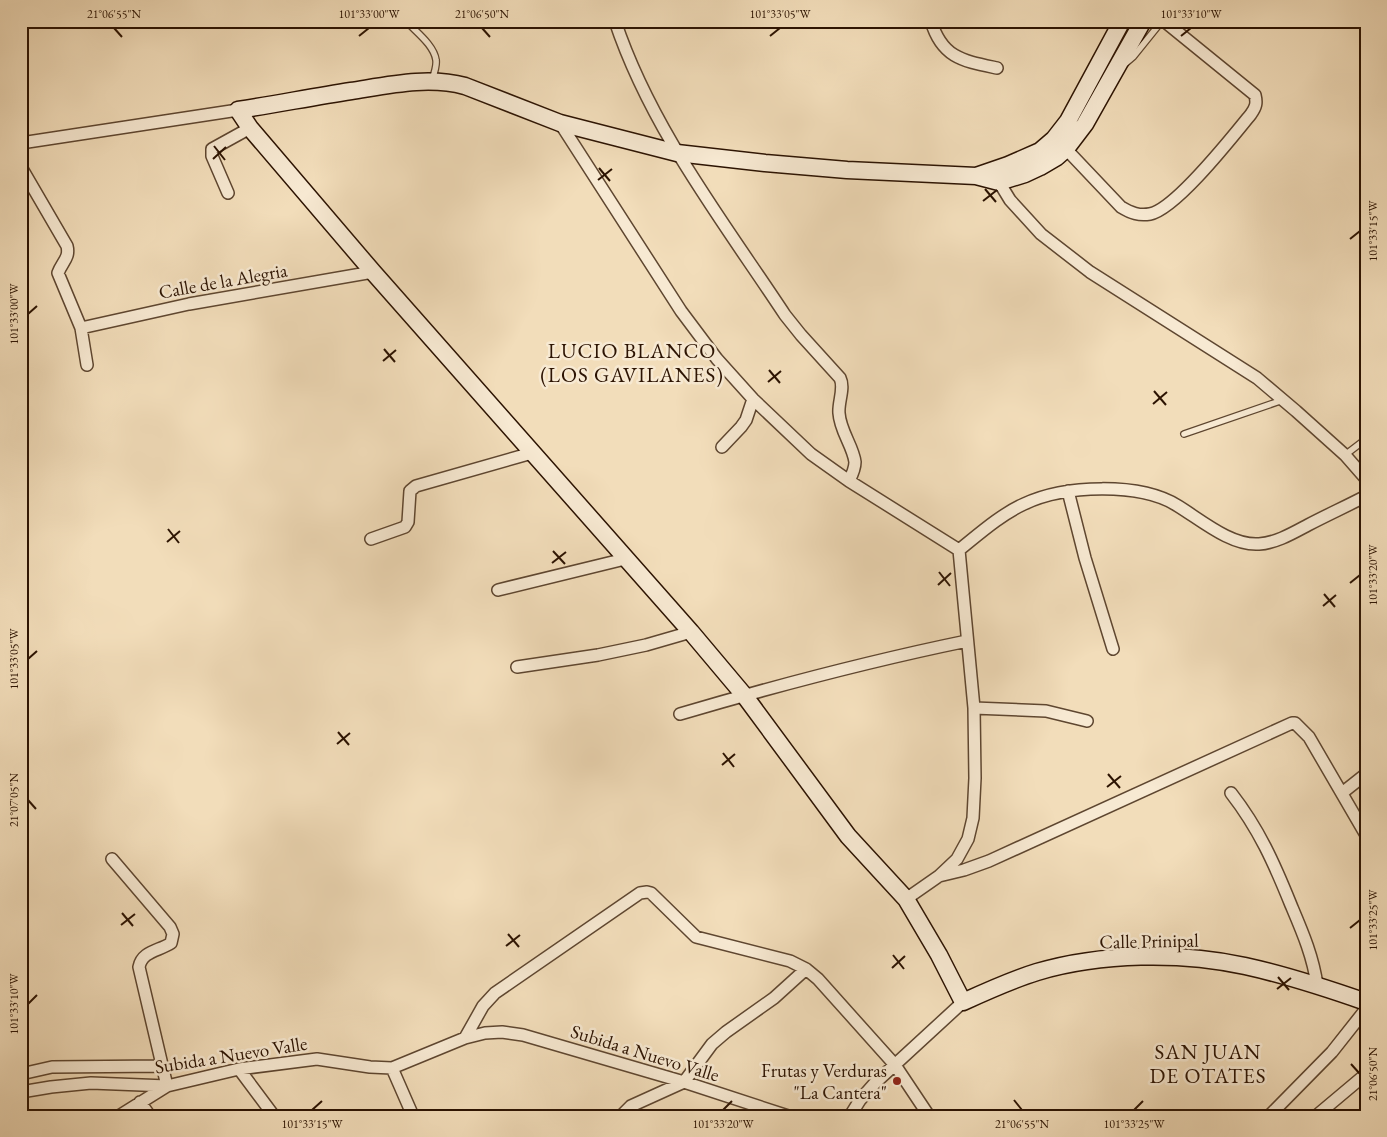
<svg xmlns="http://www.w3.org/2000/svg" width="1387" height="1137" viewBox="0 0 1387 1137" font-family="'EB Garamond',serif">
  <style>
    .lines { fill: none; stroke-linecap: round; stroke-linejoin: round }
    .lane-casing { stroke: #5e4630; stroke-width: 8 }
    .street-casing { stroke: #5e4630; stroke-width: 14 }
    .secondary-casing { stroke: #2c1302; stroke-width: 19 }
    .lane { stroke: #f7e9d2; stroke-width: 5.5 }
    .street { stroke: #f7e9d2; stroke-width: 11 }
    .secondary { stroke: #f7e9d2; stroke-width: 16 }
    .ticks { fill: none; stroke: #2c1302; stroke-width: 2 }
    .poi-dot { fill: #8f2418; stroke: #f7e9d2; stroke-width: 2 }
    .labels { text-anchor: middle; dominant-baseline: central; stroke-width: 5; stroke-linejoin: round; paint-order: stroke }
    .street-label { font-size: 19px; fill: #2c1302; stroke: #f7e9d2 }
    .poi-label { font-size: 19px; fill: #2c1302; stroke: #f7e9d2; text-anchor: end }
    .quarter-label { font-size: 21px; letter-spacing: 1px; fill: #2c1302; stroke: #f7e9d2 }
    .neatline { fill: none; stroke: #2c1302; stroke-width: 2 }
    .ticks-label { font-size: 12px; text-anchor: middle; fill: #2c1302 }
  </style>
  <rect width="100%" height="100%" fill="#f2ddba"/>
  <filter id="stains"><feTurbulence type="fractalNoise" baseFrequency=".004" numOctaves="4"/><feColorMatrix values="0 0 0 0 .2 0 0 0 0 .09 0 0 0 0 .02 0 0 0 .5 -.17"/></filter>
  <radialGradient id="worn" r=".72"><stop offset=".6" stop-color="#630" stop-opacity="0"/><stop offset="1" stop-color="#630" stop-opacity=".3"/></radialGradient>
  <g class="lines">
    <!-- lane casing -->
    <g class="lane-casing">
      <path id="lane" d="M406 21C416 32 434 45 436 60 437 66 434 74 432 80
        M1126 63 1133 57 1162 21
        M1184 434 1283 400
        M1345 455 1366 439"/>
    </g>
    <!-- street casing -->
    <g class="street-casing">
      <path id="street" d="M615 21C651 129 723 221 785 315L801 335 840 378C845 388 838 402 839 413 840 431 853 446 855 462 855 469 852 475 849 481
        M931 21C942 58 963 61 997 68
        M560 123 681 311 717 359 753 399 811 454 849 481 959 550
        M21 143 238 110
        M1066 149 1121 207C1131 213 1139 216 1150 214 1176 209 1233 136 1251 114 1256 107 1257 103 1255 95L1164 21
        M21 167 67 246C70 258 62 262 58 273L81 328 87 365
        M998 175 999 182 1010 200 1041 234 1090 272 1257 378 1296 411 1345 455 1366 479
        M228 193 212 156V149L250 128
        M81 328 189 304 373 272
        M722 447 741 427 746 420 753 399
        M1068 491 1085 558 1113 649
        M371 539 405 527 408 522 410 491 416 486 532 453
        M959 550C979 534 1000 515 1024 504 1064 485 1140 482 1178 506 1201 520 1231 546 1259 544 1276 543 1293 533 1308 525 1327 515 1347 506 1366 496
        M498 590 625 559
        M517 667 598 655 646 645 691 632
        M974 708 1046 711 1087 721
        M680 714C775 686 870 661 967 641
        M1231 793C1259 829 1274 863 1291 905 1302 931 1313 956 1317 985
        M1342 793 1366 774
        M112 859 170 927 173 934 171 943C159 951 142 951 139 967L167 1086
        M939 876 964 870 989 861 1292 723H1295L1309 737 1366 835
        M906 899 939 876 957 859 968 839 973 818 975 778 974 708 959 550
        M465 1038 483 1006 495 993 640 893 647 892 651 893 696 937 790 961 806 969 818 979 895 1065 929 1116
        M392 1068 413 1116
        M239 1069 274 1116
        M21 1074 52 1067 162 1066
        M21 1092 51 1087 91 1083 167 1086 239 1069 317 1059 370 1067 392 1068 465 1038 485 1033 502 1032 523 1035 684 1082 788 1116
        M140 1102 150 1116
        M119 1116 167 1086
        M621 1116 631 1106 684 1082 712 1044 726 1032 774 998 806 969
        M850 1116 860 1100 875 1083 963 1002
        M1269 1116 1332 1052 1366 1009
        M1316 1116 1366 1074"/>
    </g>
    <!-- secondary casing -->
    <g class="secondary-casing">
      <path id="secondary" d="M1143 21 1085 124 1066 149 1057 157 1040 167 1025 174 999 182 976 176 847 170 765 163 677 153 560 123 465 86C428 76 389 85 351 91 313 97 276 104 238 110L250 128 373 272 691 632 744 695 848 836 906 899 939 955 963 1002C987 991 1011 980 1037 972 1101 953 1181 952 1245 966 1286 975 1326 988 1366 1002
        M976 176 1008 165 1040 151 1054 139 1068 121 1122 21"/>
    </g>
    <!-- lane -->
    <use href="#lane" class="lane"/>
    <!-- street -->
    <use href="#street" class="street"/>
    <!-- secondary -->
    <use href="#secondary" class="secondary"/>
  </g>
  <!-- ticks -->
  <path class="ticks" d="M114 28 122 37M482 28 490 37M359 36 369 28M770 36 780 28M1181 36 1191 28M214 146 225 160M213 159 226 147M599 168 610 181M598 180 612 169M985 189 996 202M983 201 997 190M1350 239 1360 231M28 314 37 306M384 349 395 362M383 361 396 350M769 370 780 383M768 382 781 371M1154 391 1166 405M1153 404 1167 392M168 529 179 543M167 542 180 531M553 551 565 564M552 563 566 552M939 572 950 586M1350 583 1360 575M938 585 951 573M1324 594 1335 607M1323 606 1336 595M28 659 37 651M338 732 349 745M337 744 350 733M723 753 734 767M722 765 735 754M1108 774 1120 788M1107 787 1121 776M28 800 36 809M122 913 133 926M121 925 135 914M1350 928 1360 920M508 934 519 947M506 946 520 935M893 955 904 969M892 968 905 956M1278 977 1289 990M1277 989 1291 978M28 1004 37 995M1351 1064 1360 1074M1014 1100 1022 1110M312 1110 322 1101M723 1110 732 1101M1134 1110 1143 1101"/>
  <!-- markers -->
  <circle class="poi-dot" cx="897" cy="1081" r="5"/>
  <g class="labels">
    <!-- street labels -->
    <g class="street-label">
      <text transform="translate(223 281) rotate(-10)">Calle de la Alegria</text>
      <text transform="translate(1149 941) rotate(-1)">Calle Prinipal</text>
      <text transform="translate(645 1053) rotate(17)">Subida a Nuevo Valle</text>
      <text transform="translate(231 1055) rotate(-9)">Subida a Nuevo Valle</text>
    </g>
    <!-- poi labels -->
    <g class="poi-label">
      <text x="887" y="1070">Frutas y Verduras<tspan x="887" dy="22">"La Cantera"</tspan></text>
    </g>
    <!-- quarter labels -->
    <g class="quarter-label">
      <text x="632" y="350">LUCIO BLANCO<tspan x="632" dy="24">(LOS GAVILANES)</tspan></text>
      <text x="1208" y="1051">SAN JUAN<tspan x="1208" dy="24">DE OTATES</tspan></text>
    </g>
  </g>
  <!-- margin -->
  <rect width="1387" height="1137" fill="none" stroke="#f2ddba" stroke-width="55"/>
  <rect x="28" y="28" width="1332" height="1082" class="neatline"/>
  <g class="ticks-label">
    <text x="114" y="18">21°06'55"N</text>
    <text x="369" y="18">101°33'00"W</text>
    <text x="482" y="18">21°06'50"N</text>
    <text x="780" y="18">101°33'05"W</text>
    <text x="1191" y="18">101°33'10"W</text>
    <text transform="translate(1373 231) rotate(-90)" y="4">101°33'15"W</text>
    <text transform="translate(14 314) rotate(-90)" y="4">101°33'00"W</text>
    <text transform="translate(1373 575) rotate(-90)" y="4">101°33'20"W</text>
    <text transform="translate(14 659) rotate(-90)" y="4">101°33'05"W</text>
    <text transform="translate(14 800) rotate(-90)" y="4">21°07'05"N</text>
    <text transform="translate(1373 920) rotate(-90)" y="4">101°33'25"W</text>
    <text transform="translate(14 1004) rotate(-90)" y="4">101°33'10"W</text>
    <text transform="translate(1373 1074) rotate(-90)" y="4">21°06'50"N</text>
    <text x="312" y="1128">101°33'15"W</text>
    <text x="723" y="1128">101°33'20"W</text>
    <text x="1022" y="1128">21°06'55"N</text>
    <text x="1134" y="1128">101°33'25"W</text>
  </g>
  <rect width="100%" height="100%" filter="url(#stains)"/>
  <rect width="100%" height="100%" fill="url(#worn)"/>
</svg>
